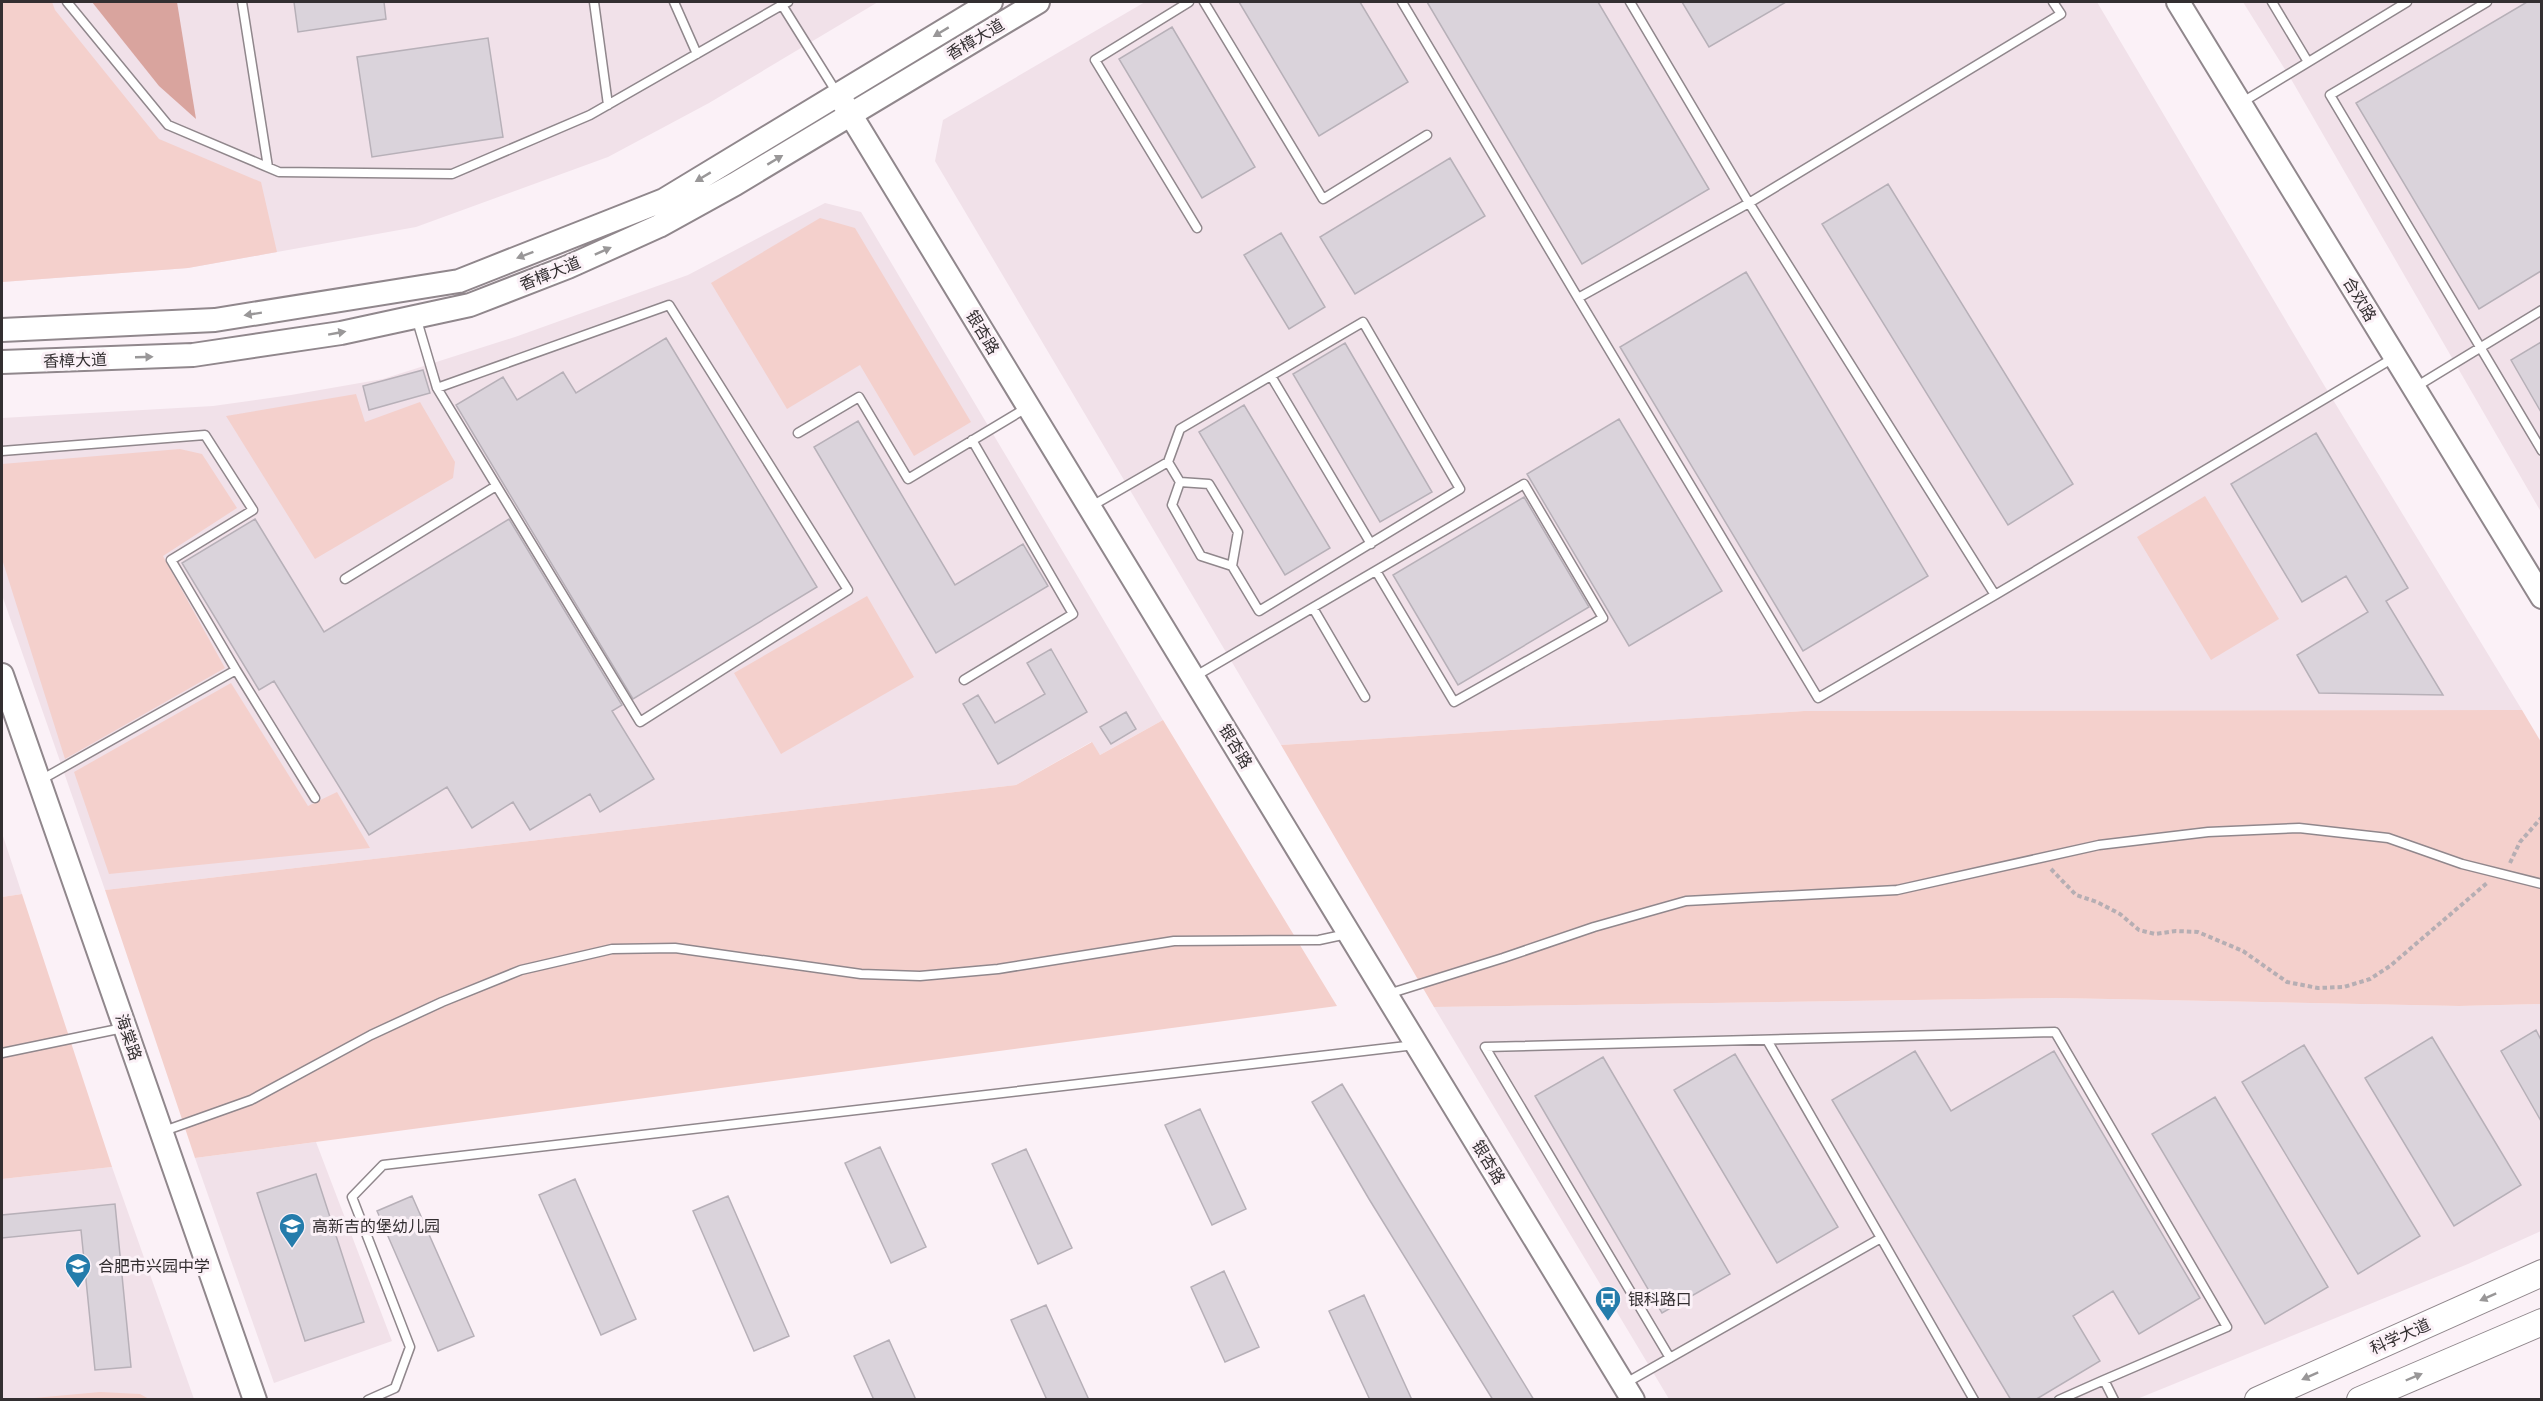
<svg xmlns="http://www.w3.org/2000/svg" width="2543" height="1401" viewBox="0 0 2543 1401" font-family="Ubuntu,'Noto Sans SC',sans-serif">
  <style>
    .built { fill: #f1e1e9 }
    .green { fill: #f4d0cc }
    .forest { fill: #d9a49e }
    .building { fill: #dad3db; stroke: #b7b0b8; stroke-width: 1.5 }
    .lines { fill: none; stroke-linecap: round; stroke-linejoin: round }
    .lane-casing { stroke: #90878c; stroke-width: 11 }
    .secondary-casing { stroke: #90878c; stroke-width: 26 }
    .primary-casing { stroke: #90878c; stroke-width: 28 }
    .path { stroke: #b6aeb3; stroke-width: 4; stroke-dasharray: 4.5 3; stroke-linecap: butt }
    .lane { stroke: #fff; stroke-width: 8 }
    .secondary { stroke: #fff; stroke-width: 22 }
    .primary { stroke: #fff; stroke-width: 26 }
    .oneway { fill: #999798 }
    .labels { text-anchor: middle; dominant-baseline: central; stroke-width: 6; stroke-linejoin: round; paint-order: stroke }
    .street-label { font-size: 16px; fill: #332f31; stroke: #fbf1f7 }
    .poi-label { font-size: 16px; fill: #332f31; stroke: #fbf1f7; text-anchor: start }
  </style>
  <rect width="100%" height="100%" fill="#fbf1f7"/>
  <!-- built -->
  <path class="built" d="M2 2H878L709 103 608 157 416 227 188 268 2 282Z
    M1145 2H2097L2324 385 2522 710 1804 711 1281 745 935 161 943 120Z
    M2243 2H2541V512L2291 79Z
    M825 203 861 212 1163 720 1100 755 1091 742 1016 785 105 890 2 595V418L213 406 291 395 383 379 515 337 688 275Z
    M2 833 22 894 2 897Z
    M2057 998 2459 1006 2541 1004V1231L2468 1264 2137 1399H1669L1434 1007Z
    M316 1142 392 1341 274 1383 195 1158Z
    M112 1167 194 1399H2V1179Z"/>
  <!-- green -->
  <path class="green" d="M2 2H52L55 10 159 139 261 182 277 252 188 268 2 282Z
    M820 218 855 228 971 422 914 456 860 365 787 409 711 283Z
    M356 394 365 422 420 402 455 462 453 478 315 559 226 416Z
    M180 449 202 454 237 508 163 556 225 668 65 759 2 559V464Z
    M2205 496 2279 619 2211 660 2137 537Z
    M867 596 914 677 781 754 734 673Z
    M231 683 308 806 337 792 370 848 109 874 74 772Z
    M2522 710 2541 742V1004L2459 1006 2057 998 1434 1007 1281 745 1804 711Z
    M1163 720 1337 1006 195 1158 105 890 1016 785 1092 742 1100 755Z
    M22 894 112 1167 2 1179V897Z
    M100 1392 140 1394 149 1399H23Z"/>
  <!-- forest -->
  <path class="forest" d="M92 2H177L196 119 159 86Z"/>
  <!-- building -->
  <path class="building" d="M294 2H384L386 19 298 32Z
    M1239 2H1360L1408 82 1319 136Z
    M1427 2H1598L1709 189 1582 264Z
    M1682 2H1786L1709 47Z
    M2527 2H2541V271L2479 309 2356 103Z
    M1172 27 1255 167 1202 198 1119 59Z
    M488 38 503 137 372 157 357 57Z
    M1450 158 1485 216 1355 294 1320 237Z
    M1888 184 2073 484 2008 525 1822 224Z
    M1281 233 1325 307 1289 329 1244 255Z
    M1746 272 1928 576 1803 651 1620 347Z
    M666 338 817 587 633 699 456 405 503 377 517 400 563 372 576 393Z
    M2541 342V412L2511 360Z
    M1345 343 1432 492 1380 522 1293 374Z
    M423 370 430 393 369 410 363 386Z
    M1244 405 1330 548 1285 575 1199 432Z
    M1619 419 1722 591 1629 646 1527 474Z
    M858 421 955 585 1023 544 1048 586 936 653 814 447Z
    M2316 433 2408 588 2386 601 2443 695 2319 693 2297 655 2368 612 2346 576 2302 602 2231 484Z
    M1524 497 1589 607 1458 685 1393 575Z
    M255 519 324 632 509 519 622 705 612 711 654 779 600 812 590 794 530 830 513 802 472 828 447 787 369 835 274 681 259 690 182 563Z
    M1051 649 1087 712 998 764 963 704 978 695 995 723 1045 694 1027 663Z
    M1126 712 1136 729 1111 744 1100 727Z
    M2536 1030 2541 1040V1121L2501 1051Z
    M2432 1037 2521 1185 2454 1226 2365 1078Z
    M2304 1045 2420 1236 2358 1274 2242 1082Z
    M1915 1051 1951 1111 2054 1051 2200 1298 2139 1334 2113 1291 2073 1316 2100 1361 2035 1400H2011L1832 1100Z
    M1735 1054 1838 1227 1777 1263 1674 1090Z
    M1603 1057 1730 1274 1662 1313 1535 1096Z
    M1342 1084 1400 1181 1534 1400H1493L1369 1199 1312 1102Z
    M2215 1097 2328 1287 2265 1324 2152 1134Z
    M1200 1109 1246 1209 1212 1225 1165 1125Z
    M880 1147 926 1247 891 1263 845 1163Z
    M1026 1149 1072 1248 1038 1264 992 1164Z
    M316 1174 364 1322 305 1341 257 1193Z
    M575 1179 636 1319 601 1335 539 1195Z
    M412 1196 474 1336 438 1351 377 1211Z
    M728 1196 789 1336 754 1351 693 1211Z
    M115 1204 131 1367 95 1370 81 1230 2 1238V1215Z
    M1224 1271 1259 1347 1225 1362 1191 1287Z
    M1364 1295 1412 1400H1370L1329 1311Z
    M1046 1305 1089 1400H1047L1011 1320Z
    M889 1340 916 1400H874L854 1356Z"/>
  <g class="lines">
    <!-- lane casing -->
    <g class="lane-casing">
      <path id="lane" d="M67 2 168 125 279 172 452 174 590 115 782 5
        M242 2 268 167
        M594 2 608 105
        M674 2 697 54
        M788 2 782 5 837 93
        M1189 2 1095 60 1197 228
        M1204 2 1323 199 1427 135
        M1402 2 1578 298
        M1630 2 1749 203 2061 14 2053 2
        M2272 2 2308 62
        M2487 2 2330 95 2542 451
        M2241 103 2407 2
        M416 317 437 388 640 722 848 590 669 305 437 388
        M1271 376 1371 544
        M2414 388 2542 310
        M798 433 859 397 908 479 1028 407
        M2 451 205 435 253 510 171 560 236 670 39 781
        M1180 482 1209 484 1238 532 1232 566
        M1090 507 1168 462 1180 429 1363 322 1460 489 1259 611 1232 566 1201 556 1172 505 1180 482 1168 462
        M345 579 496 486
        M1995 595 1818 698 1578 298 1749 203 1995 595 2395 357
        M1313 608 1365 697
        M236 670 315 798
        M1194 677 1524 484 1603 618 1454 702 1376 571
        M964 680 1073 614 972 440
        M1388 994 1503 958 1594 927 1686 901 1897 890 2099 845 2208 832 2299 828 2388 838 2462 864 2542 884
        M1767 1040 1881 1238
        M2 1053 123 1028
        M164 1131 251 1100 371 1035 442 1002 521 970 612 949 675 948 861 974 920 976 998 969 1174 941 1319 940 1347 934
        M1670 1358 1485 1047 2055 1032 2227 1327 2104 1380
        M1624 1384 1881 1238 1974 1400
        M368 1400 395 1388 410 1347 352 1197 383 1165 1415 1045
        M2059 1400 2104 1380 2114 1400"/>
    </g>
    <!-- secondary casing -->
    <g class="secondary-casing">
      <path id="secondary" d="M2178 2 2542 597
        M838 94 1633 1400
        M2 330 215 320 459 281 664 200 991 2
        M2 362 193 355 341 333 470 305 568 267 659 226 735 184 1038 2
        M2 675 255 1400"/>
    </g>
    <!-- primary casing -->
    <g class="primary-casing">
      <path id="primary" d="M2258 1400 2542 1273
        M2360 1400 2542 1322"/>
    </g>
    <!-- path -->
    <path class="path" d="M2510 863 2520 842 2542 817
      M2051 869 2076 895 2097 902 2120 914 2139 930 2155 934 2176 931 2198 932 2243 951 2287 982 2318 988 2344 987 2370 979 2390 966 2487 883"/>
    <!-- lane -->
    <use href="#lane" class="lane"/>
    <!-- secondary -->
    <use href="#secondary" class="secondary"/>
    <!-- primary -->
    <use href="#primary" class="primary"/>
  </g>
  <!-- one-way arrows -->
  <defs><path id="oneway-solid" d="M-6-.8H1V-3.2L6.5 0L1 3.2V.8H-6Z" transform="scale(1.5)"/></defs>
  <g class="oneway">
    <use href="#oneway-solid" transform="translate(941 32) rotate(149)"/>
    <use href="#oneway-solid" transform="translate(775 160) rotate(-31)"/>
    <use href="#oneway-solid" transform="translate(703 177) rotate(149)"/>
    <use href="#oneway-solid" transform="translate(603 251) rotate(-24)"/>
    <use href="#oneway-solid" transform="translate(525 255) rotate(159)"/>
    <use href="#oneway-solid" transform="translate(253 314) rotate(171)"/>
    <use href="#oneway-solid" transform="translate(337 333) rotate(-10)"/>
    <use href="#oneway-solid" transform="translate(144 357) rotate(-2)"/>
    <use href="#oneway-solid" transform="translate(2488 1297) rotate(156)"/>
    <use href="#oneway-solid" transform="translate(2310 1376) rotate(156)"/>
    <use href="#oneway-solid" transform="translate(2414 1377) rotate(-23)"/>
  </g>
  <!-- icons -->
  <defs>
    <g id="school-pin" transform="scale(1.35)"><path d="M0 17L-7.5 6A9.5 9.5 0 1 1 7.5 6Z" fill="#247cab" stroke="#fbf1f7"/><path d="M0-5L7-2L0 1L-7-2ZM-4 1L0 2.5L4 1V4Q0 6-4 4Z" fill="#fff"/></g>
    <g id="bus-pin" transform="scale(1.35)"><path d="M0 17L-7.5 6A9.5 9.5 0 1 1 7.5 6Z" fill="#247cab" stroke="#fbf1f7"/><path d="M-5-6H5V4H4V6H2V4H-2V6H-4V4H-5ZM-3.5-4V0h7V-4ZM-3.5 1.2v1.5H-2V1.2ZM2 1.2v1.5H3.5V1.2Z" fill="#fff"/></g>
  </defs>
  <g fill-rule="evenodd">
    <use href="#school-pin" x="292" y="1226"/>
    <use href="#school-pin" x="78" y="1266"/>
    <use href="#bus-pin" x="1608" y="1299"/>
  </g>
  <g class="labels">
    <!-- street labels -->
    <g class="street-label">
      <text transform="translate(975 39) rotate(-31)">香樟大道</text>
      <text transform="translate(550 273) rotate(-22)">香樟大道</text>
      <text transform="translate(2360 299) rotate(59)">合欢路</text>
      <text transform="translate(983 332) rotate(59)">银杏路</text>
      <text transform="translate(75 360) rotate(-2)">香樟大道</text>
      <text transform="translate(1236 746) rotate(59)">银杏路</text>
      <text transform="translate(129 1037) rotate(71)">海棠路</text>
      <text transform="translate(1489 1162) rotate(59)">银杏路</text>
      <text transform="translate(2400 1336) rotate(-24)">科学大道</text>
    </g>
    <!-- poi labels -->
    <g class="poi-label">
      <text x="312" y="1226">高新吉的堡幼儿园</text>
      <text x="98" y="1266">合肥市兴园中学</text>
      <text x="1628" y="1299">银科路口</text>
    </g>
  </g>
  <!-- border -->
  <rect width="2543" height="1401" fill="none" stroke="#332f31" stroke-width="6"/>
</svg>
